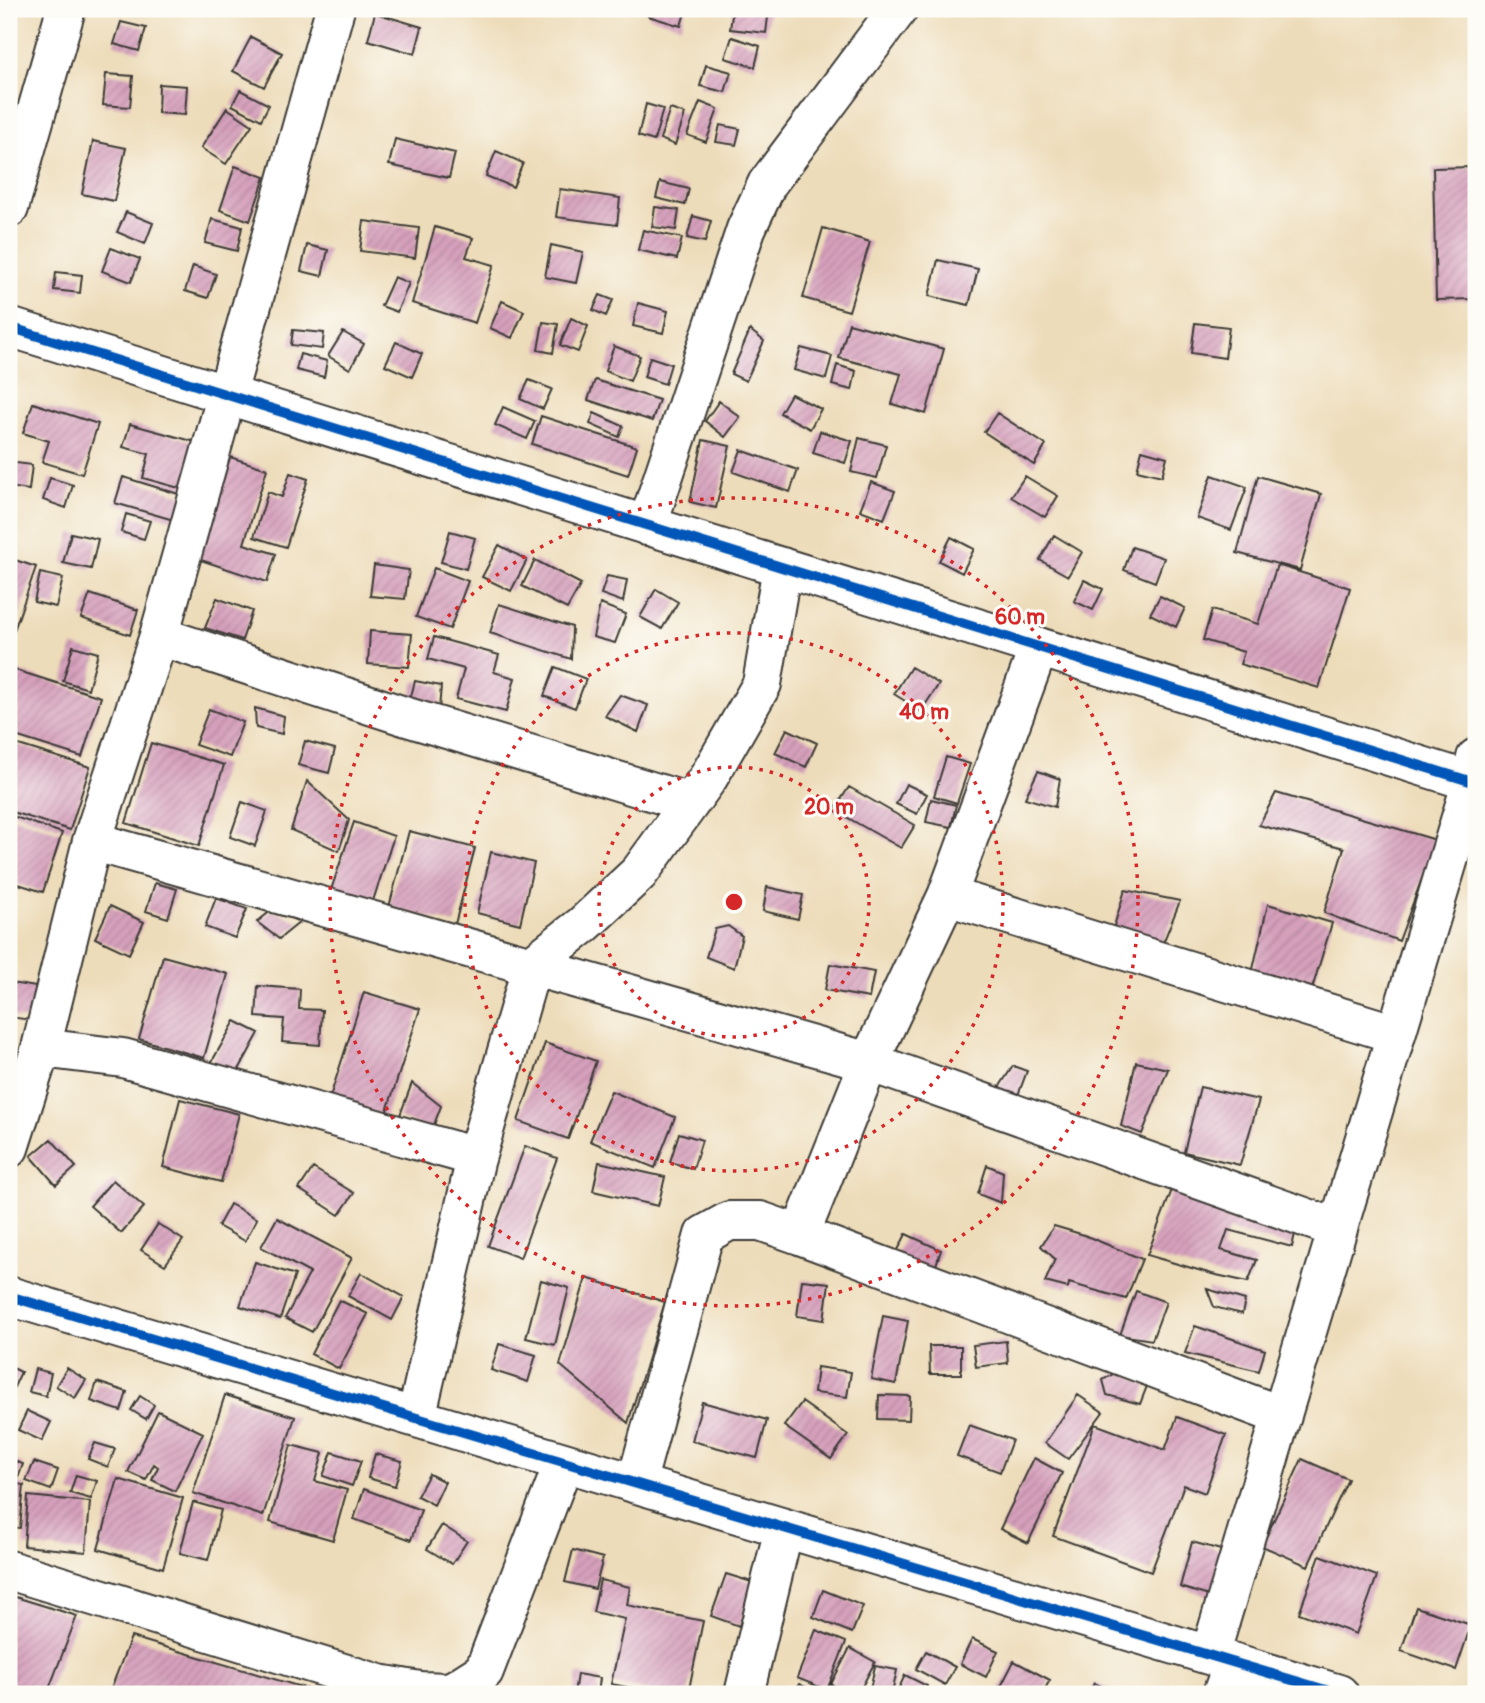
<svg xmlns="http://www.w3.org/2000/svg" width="1485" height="1703" viewBox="0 0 1485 1703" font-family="Pangolin,sans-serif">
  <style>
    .building { fill: url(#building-hatch) }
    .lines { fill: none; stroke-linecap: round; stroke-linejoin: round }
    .street-casing { stroke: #3b3934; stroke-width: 42 }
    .street { stroke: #fff; stroke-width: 38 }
    .cycleway-casing { stroke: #fdfcf7; stroke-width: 15 }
    .cycleway { stroke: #0057b8; stroke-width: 10 }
    .ring { fill: none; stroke: #d62828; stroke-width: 3.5; stroke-dasharray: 3.5 7 }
    .centre { fill: #d62828; stroke: #fdfcf7; stroke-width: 3.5 }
    .ring-label { font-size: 21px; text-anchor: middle; font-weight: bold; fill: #d62828; stroke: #fdfcf7; stroke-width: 6; stroke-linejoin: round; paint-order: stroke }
  </style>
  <defs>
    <pattern id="building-hatch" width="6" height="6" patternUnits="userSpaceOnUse" patternTransform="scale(1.75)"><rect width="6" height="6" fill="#d6a0bc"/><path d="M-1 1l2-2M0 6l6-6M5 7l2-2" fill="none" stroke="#b789a1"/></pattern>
  </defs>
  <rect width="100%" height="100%" fill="#fdfcf7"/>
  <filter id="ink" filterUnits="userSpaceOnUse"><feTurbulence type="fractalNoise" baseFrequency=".0143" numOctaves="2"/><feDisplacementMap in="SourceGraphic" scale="14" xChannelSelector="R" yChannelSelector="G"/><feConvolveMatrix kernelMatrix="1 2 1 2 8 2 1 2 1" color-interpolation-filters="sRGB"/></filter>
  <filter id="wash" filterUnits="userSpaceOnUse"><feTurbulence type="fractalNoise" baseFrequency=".00686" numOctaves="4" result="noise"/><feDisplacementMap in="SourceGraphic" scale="28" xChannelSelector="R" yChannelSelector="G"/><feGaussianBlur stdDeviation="1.57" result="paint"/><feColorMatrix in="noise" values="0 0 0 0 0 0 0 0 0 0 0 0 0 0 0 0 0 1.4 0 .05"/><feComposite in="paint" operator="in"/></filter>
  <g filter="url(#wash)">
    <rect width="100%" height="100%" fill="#eddcb9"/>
    <g id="blocks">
      <!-- building -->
      <path class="building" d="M651 9H686L681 26 648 16Z
        M733 9H769L766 33 730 29Z
        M375 13 422 27 415 54 368 40Z
        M121 22 146 28 139 51 114 44Z
        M251 37 282 53 264 87 233 71Z
        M732 37 760 46 755 67 725 58Z
        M706 65 731 72 725 92 700 86Z
        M106 74 133 76 130 107 103 105Z
        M159 84 187 86 185 115 158 113Z
        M240 90 269 105 261 120 232 105Z
        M700 102 718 109 706 142 687 135Z
        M646 104 663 109 654 141 638 136Z
        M227 108 252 125 226 164 201 148Z
        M670 109 685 114 675 145 660 139Z
        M720 125 740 129 736 145 716 142Z
        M395 139 455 153 449 178 389 165Z
        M93 141 126 148 114 201 82 194Z
        M496 151 523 163 513 187 486 176Z
        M235 166 265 177 250 221 220 210Z
        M1476 167V299L1436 300 1433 168Z
        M660 182 689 189 685 205 656 198Z
        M560 189 620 198 617 225 556 217Z
        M655 207 679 210 676 230 652 227Z
        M126 212 153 223 145 244 117 232Z
        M693 216 711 221 705 242 687 238Z
        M212 219 242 227 237 251 205 243Z
        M364 221 419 228 415 258 360 251Z
        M435 227 473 238 466 257 494 265 475 323 412 303Z
        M823 228 870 242 849 311 803 298Z
        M643 230 682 238 677 259 638 250Z
        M307 245 328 250 322 276 301 271Z
        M551 245 583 252 576 283 545 277Z
        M111 248 140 259 131 282 102 271Z
        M938 260 978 269 969 305 929 296Z
        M193 266 216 274 208 298 185 291Z
        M56 272 82 275 80 293 54 290Z
        M394 277 409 283 397 312 381 306Z
        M600 295 613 300 606 316 593 310Z
        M502 301 524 311 512 338 490 328Z
        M638 303 668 311 663 333 633 326Z
        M571 318 588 326 578 352 560 345Z
        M543 322 558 324 553 353 538 350Z
        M849 323 944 349 926 414 892 404 901 374 839 358Z
        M1195 323 1229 327 1225 358 1191 353Z
        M293 330 324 333 322 349 291 345Z
        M750 330 764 341 746 381 731 374Z
        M343 332 364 344 350 369 328 356Z
        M396 342 422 354 412 377 385 365Z
        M614 346 640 356 630 381 605 371Z
        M801 348 832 356 826 379 794 370Z
        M300 354 327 361 324 377 296 370Z
        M650 357 671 364 665 384 644 377Z
        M837 365 856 371 852 390 832 385Z
        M529 380 552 389 543 409 520 399Z
        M595 380 659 400 652 421 588 400Z
        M791 394 821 409 810 429 780 413Z
        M719 401 740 417 725 437 705 421Z
        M33 403 98 424 82 474 42 462 49 441 23 433Z
        M503 407 535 421 527 439 495 425Z
        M594 413 623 426 619 437 590 424Z
        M997 413 1046 445 1034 465 984 432Z
        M541 416 637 447 628 475 532 444Z
        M130 424 203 444 190 491 143 478 149 454 123 447Z
        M820 431 852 441 845 463 813 453Z
        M859 438 886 445 877 478 851 472Z
        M703 440 730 446 716 508 690 502Z
        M741 450 798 470 790 492 733 472Z
        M1142 450 1167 457 1162 476 1137 470Z
        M230 457 267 469 244 544 276 554 267 582 198 559Z
        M9 462 32 465 29 490 9 487Z
        M290 473 308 479 286 547 254 537 268 492 282 497Z
        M1212 475 1247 487 1231 530 1197 518Z
        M1025 476 1058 496 1045 517 1011 497Z
        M1258 476 1321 494 1300 570 1237 553Z
        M123 477 185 496 177 521 115 503Z
        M50 478 73 485 66 508 43 500Z
        M871 482 895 491 884 519 860 510Z
        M126 514 150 521 144 539 121 532Z
        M450 531 475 538 466 569 441 562Z
        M71 533 98 539 91 569 63 563Z
        M1054 535 1082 552 1068 576 1040 560Z
        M951 537 974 549 962 573 939 561Z
        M499 545 527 560 511 591 482 577Z
        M1132 547 1164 558 1155 582 1124 570Z
        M9 558 36 567 11 639 9 638Z
        M535 560 581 584 567 609 522 586Z
        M374 565 409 570 405 599 370 596Z
        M1277 565 1350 588 1319 688 1240 664 1244 652 1203 640 1212 610 1258 624Z
        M434 568 468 581 450 629 416 617Z
        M40 573 63 578 56 607 34 602Z
        M607 576 627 580 623 602 601 594Z
        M1084 580 1103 589 1093 610 1074 601Z
        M656 589 678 602 662 629 640 617Z
        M90 594 138 610 130 635 81 618Z
        M1160 596 1185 608 1176 627 1150 614Z
        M217 598 252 611 242 640 205 628Z
        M499 604 572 627 571 659 490 633Z
        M600 604 626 614 615 643 593 637Z
        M370 631 412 634 409 667 368 664Z
        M434 637 499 655 494 672 515 678 506 712 456 699 464 669 428 659Z
        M73 646 98 653 88 689 63 681Z
        M555 667 586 679 575 708 544 696Z
        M911 667 939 684 921 711 894 694Z
        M9 668 101 697 82 757 9 734Z
        M415 681 441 686 439 709 409 704Z
        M620 695 648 705 638 732 605 716Z
        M255 708 284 716 282 734 256 728Z
        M209 709 243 722 230 757 195 745Z
        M787 729 817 743 806 767 775 753Z
        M305 741 335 749 329 773 298 765Z
        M9 742 90 767 70 830 9 811Z
        M151 743 224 765 199 846 126 823Z
        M946 757 970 764 957 803 934 796Z
        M1038 771 1060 779 1055 807 1025 798Z
        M307 781 349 820 339 851 291 830Z
        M906 784 927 794 917 814 896 804Z
        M849 787 915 825 901 848 834 810Z
        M1276 793 1436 840 1399 941 1324 913 1344 848 1259 825Z
        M931 799 956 805 951 827 926 822Z
        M242 802 267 811 255 846 230 837Z
        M9 815 62 833 43 892 9 881Z
        M354 822 394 836 372 904 331 890Z
        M409 831 475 848 455 924 389 907Z
        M491 852 534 863 520 924 477 913Z
        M155 883 177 889 168 918 146 911Z
        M767 887 803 895 798 919 763 911Z
        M1125 890 1180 901 1161 948 1111 936Z
        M216 898 247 909 235 938 205 927Z
        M1268 904 1332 923 1309 999 1250 982Z
        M110 906 144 922 129 954 95 938Z
        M272 910 300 922 279 939 257 922Z
        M728 926 742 936 734 968 706 957 715 929Z
        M163 956 228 974 204 1058 139 1039Z
        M830 964 874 972 869 998 825 990Z
        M11 983 36 987 31 1020 9 1017Z
        M258 986 300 989 299 1009 322 1010 320 1045 282 1042 284 1019 256 1017Z
        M364 992 420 1009 385 1117 329 1100Z
        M235 1021 259 1033 235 1077 211 1063Z
        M545 1043 596 1061 568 1139 518 1121Z
        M1136 1062 1168 1069 1142 1134 1121 1126Z
        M1013 1066 1027 1071 1017 1098 998 1089Z
        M412 1083 441 1106 432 1130 399 1118Z
        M1200 1087 1259 1100 1240 1165 1184 1152Z
        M611 1091 675 1117 655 1168 590 1141Z
        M180 1099 239 1114 221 1182 163 1167Z
        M679 1133 702 1140 693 1169 670 1162Z
        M51 1139 76 1167 56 1185 31 1156Z
        M525 1146 557 1158 520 1258 488 1246Z
        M599 1162 665 1177 658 1206 593 1191Z
        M987 1165 1003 1172 1001 1203 978 1194Z
        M313 1168 354 1193 339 1215 299 1189Z
        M113 1180 144 1207 121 1233 90 1206Z
        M1175 1182 1297 1225 1292 1247 1228 1230 1221 1250 1257 1260 1248 1282 1212 1274 1147 1255Z
        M230 1204 257 1219 245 1241 218 1226Z
        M277 1218 352 1258 312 1332 285 1318 310 1273 261 1247Z
        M158 1224 183 1240 165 1265 141 1250Z
        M1054 1226 1084 1235 1142 1259 1126 1299 1069 1283 1068 1288 1045 1282 1055 1259 1041 1246Z
        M906 1234 941 1250 933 1274 893 1260Z
        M255 1262 295 1275 280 1319 240 1306Z
        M361 1273 404 1297 392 1320 348 1296Z
        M586 1278 665 1302 628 1423 560 1365Z
        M541 1280 569 1288 555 1345 526 1338Z
        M802 1280 829 1283 824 1320 797 1316Z
        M1207 1289 1245 1300 1242 1314 1214 1307Z
        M1136 1291 1166 1302 1152 1340 1120 1335Z
        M339 1300 368 1314 339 1369 311 1354Z
        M883 1316 908 1321 896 1384 871 1379Z
        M1195 1326 1265 1350 1259 1371 1185 1353Z
        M1006 1341 1008 1363 976 1367 973 1345Z
        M499 1344 536 1355 528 1382 491 1370Z
        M929 1346H961V1374H930Z
        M9 1366 21 1372 14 1387 9 1384Z
        M817 1367 851 1372 847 1397 814 1393Z
        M67 1368 86 1380 75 1398 56 1386Z
        M35 1369 51 1373 46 1396 29 1392Z
        M1120 1370 1147 1386 1140 1404 1107 1395 1103 1380Z
        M97 1382 127 1392 121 1411 91 1401Z
        M225 1395 295 1417 263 1516 193 1493Z
        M879 1395 910 1396 909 1420 878 1419Z
        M1078 1395 1103 1412 1068 1459 1045 1443Z
        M140 1396 154 1405 146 1419 131 1410Z
        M702 1402 767 1420 757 1458 692 1441Z
        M802 1402 848 1435 831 1459 784 1426Z
        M27 1411 51 1422 42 1441 18 1430Z
        M158 1411 203 1433 175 1491 152 1480 158 1467 154 1464 146 1480 128 1472Z
        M1177 1417 1226 1435 1205 1493 1184 1485 1151 1572 1053 1536 1095 1424 1165 1450Z
        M969 1425 1012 1440 1000 1472 957 1456Z
        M95 1443 115 1449 108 1467 88 1459Z
        M291 1445 323 1453 315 1481 347 1490 333 1540 270 1522Z
        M332 1452 361 1461 352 1486 323 1476Z
        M375 1454 402 1461 395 1486 368 1478Z
        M1034 1458 1062 1473 1028 1543 1000 1529Z
        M9 1459 23 1464 17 1481 9 1479Z
        M1302 1459 1348 1479 1308 1566 1262 1546Z
        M34 1462 58 1470 51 1490 26 1481Z
        M429 1474 445 1482 434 1505 417 1496Z
        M76 1475 97 1481 91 1499 70 1493Z
        M118 1479 183 1498 163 1568 98 1549Z
        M9 1483 24 1485 20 1528 9 1527Z
        M364 1489 421 1510 411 1540 354 1519Z
        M28 1496 90 1502 86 1552 24 1546Z
        M193 1502 221 1510 208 1560 180 1553Z
        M442 1525 467 1541 452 1564 427 1549Z
        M1192 1542 1228 1552 1215 1598 1180 1587Z
        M573 1550 603 1558 595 1589 565 1582Z
        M1320 1555 1377 1576 1356 1634 1299 1613Z
        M726 1574 755 1583 739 1626 711 1616Z
        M600 1580 630 1587 627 1605 703 1621 688 1694H663L611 1684 625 1619 593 1612Z
        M823 1590 863 1606 852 1633 813 1617Z
        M9 1595 77 1616 47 1694H9Z
        M1416 1607 1471 1625 1456 1670 1401 1651Z
        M816 1630 846 1642 827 1690 797 1678Z
        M131 1637 325 1694H109Z
        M972 1639 998 1651 986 1677 960 1664Z
        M850 1648 875 1662 858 1694H849L831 1684Z
        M926 1651 955 1667 945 1685 916 1669Z
        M1014 1661 1050 1680 1042 1694H997Z
        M875 1666 897 1670 892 1694H869Z
        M577 1674 600 1678 598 1694H574Z
        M905 1675 927 1686 923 1694H906L898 1690Z
        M1094 1683 1115 1692 1114 1694H1089Z
        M799 1684 819 1694H793Z"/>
    </g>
  </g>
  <g filter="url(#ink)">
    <use href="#blocks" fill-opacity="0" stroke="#3b3934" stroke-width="2"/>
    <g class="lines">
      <!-- street casing -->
      <g class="street-casing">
        <path id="street" d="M9 208 66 9
          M9 327 1476 783
          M647 526 746 229 767 184 898 9
          M159 636 404 716 690 803
          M92 841 869 1062 1338 1229
          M947 896 1396 1034
          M41 1048 123 1058 476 1157
          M9 1148 41 1048 92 841 159 636 335 9
          M800 1235 869 1062 947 896 1039 647
          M9 1296 1339 1694
          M416 1418 475 1162 532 965 583 925 639 873 708 778 762 684 782 567
          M636 1484 704 1235 729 1221H760L800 1235 1282 1416
          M9 1570 379 1684 420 1691 451 1692 484 1671 564 1462
          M1210 1655 1472 781 1476 758
          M744 1694 784 1528
          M1222 1694 1233 1663"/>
      </g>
      <!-- street -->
      <use href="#street" class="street"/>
      <!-- cycleway casing -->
      <g class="cycleway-casing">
        <path id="cycleway" d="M9 327 1476 783
          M9 1296 1339 1694"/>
      </g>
      <!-- cycleway -->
      <use href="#cycleway" class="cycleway"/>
    </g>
  </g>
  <!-- distance rings -->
  <g class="ring">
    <circle cx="734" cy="902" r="135"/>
    <circle cx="734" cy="902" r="269"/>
    <circle cx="734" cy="902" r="404"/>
  </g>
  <circle cx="734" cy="902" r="10" class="centre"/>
  <g class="ring-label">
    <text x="1020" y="624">60 m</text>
    <text x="924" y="719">40 m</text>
    <text x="829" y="814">20 m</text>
  </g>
  <!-- margin -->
  <rect width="1485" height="1703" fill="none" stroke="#fdfcf7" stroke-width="35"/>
</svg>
